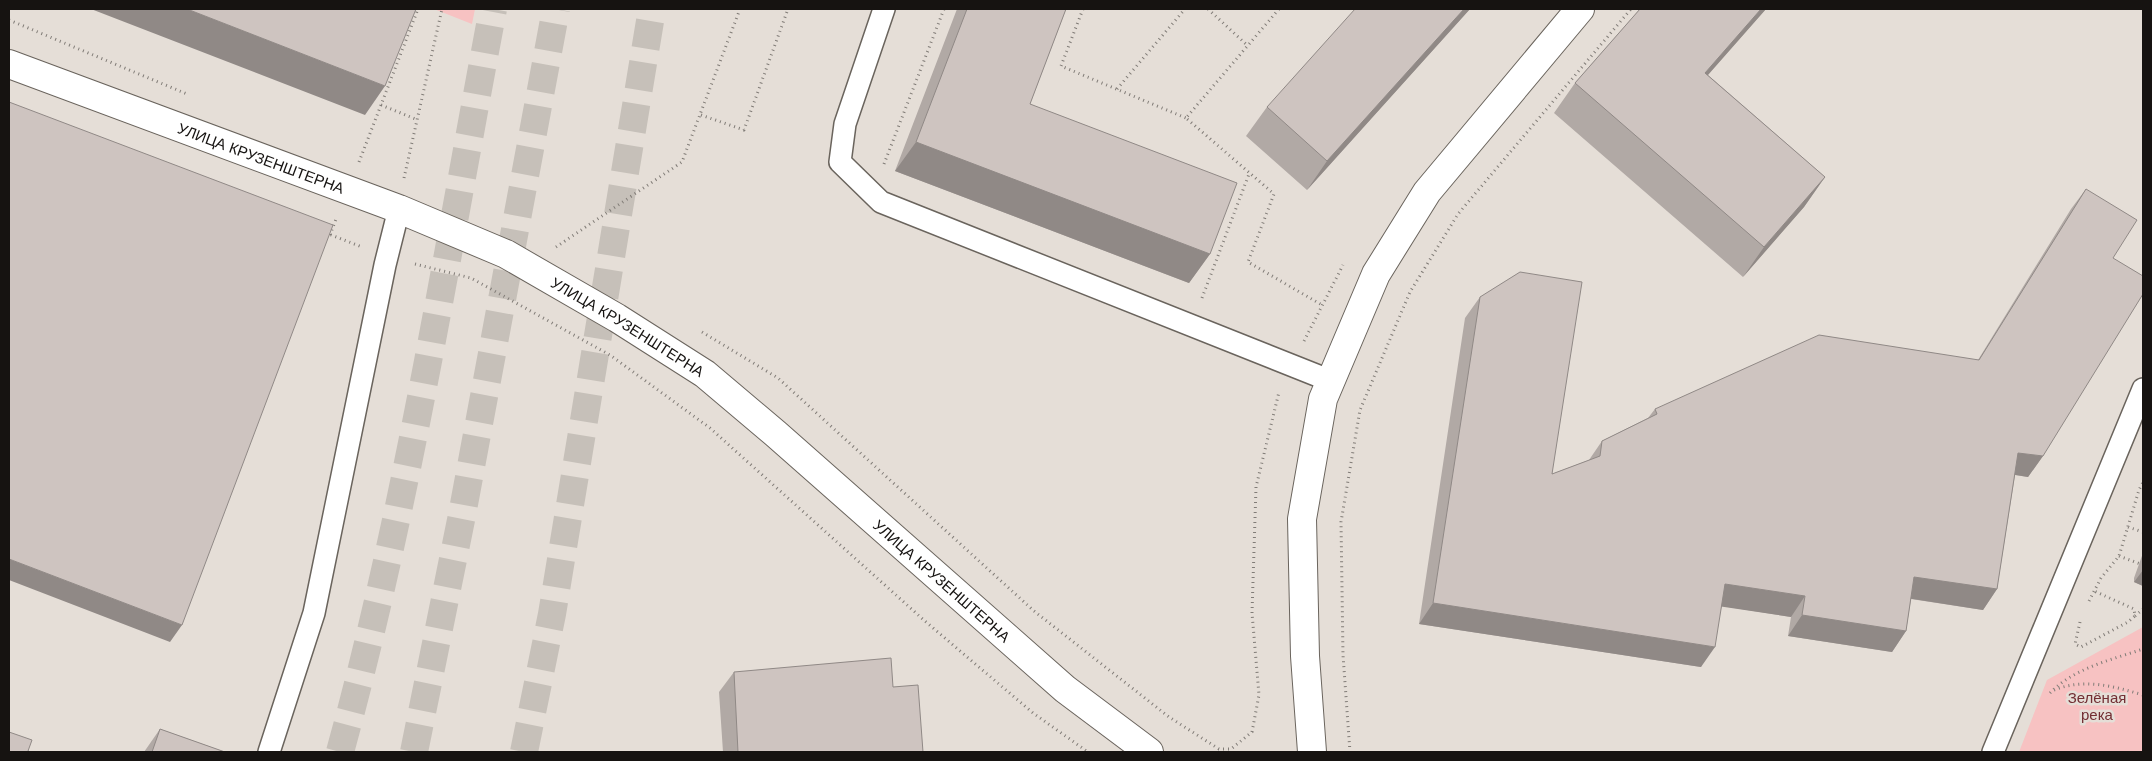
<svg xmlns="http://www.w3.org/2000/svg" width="2152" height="761" viewBox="0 0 2152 761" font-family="Arial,sans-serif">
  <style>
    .green { fill: #f7c2c2 }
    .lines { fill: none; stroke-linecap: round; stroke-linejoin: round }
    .secondary-tunnel { stroke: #c6c0b9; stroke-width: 28; stroke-dasharray: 28 14; stroke-linecap: butt }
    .primary-tunnel { stroke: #c6c0b9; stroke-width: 28; stroke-dasharray: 28 14; stroke-linecap: butt }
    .lane-casing { stroke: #6a645d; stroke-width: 24 }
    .street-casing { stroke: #6a645d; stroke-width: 30 }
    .path { stroke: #817c77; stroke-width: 3; stroke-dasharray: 1 4; stroke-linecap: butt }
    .lane { stroke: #fff; stroke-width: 21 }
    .street { stroke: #fff; stroke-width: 28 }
    .wall { fill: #b1a9a5 }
    .shaded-wall { fill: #908986 }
    .building { fill: #cec4c0; stroke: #908986 }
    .labels { text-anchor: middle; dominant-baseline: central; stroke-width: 5; stroke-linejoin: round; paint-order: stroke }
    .street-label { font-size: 15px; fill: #161311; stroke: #e5ded7 }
    .park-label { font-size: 15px; fill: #722e33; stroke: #e5ded7 }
  </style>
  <rect width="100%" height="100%" fill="#e5ded7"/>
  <!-- green -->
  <path class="green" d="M434 9H475L472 24Z
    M2143 627V752H2019L2047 680Z"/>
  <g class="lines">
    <!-- secondary-tunnel -->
    <path class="secondary-tunnel" d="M340 752C407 508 446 257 493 9"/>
    <!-- primary-tunnel -->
    <path class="primary-tunnel" d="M414 752 462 515 556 9
      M524 752 552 614 652 9"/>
    <!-- lane casing -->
    <g class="lane-casing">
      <path id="lane" d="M884 9 845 124 840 162 881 202 1331 381
        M269 752 314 613 385 265 399 209
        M1993 752 2143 389"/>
    </g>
    <!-- street casing -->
    <g class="street-casing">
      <g id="street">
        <path id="s1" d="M9 64 399 209 506 254 617 318 705 374 776 434 1065 689 1149 752"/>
        <path d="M1312 752 1305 656 1302 519 1323 399 1376 274 1427 192 1580 9"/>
      </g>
    </g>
    <!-- path -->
    <path class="path" d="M1083 9 1061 66 1186 118
      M1208 9 1248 46
      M1279 9 1186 118 1274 194 1248 262 1322 305
      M9 20 187 94
      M1117 89 1185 9
      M381 105 418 120
      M701 115 744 130 788 9
      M359 162 418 9
      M884 164 944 9
      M404 178 442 9
      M326 233 362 247
      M330 235 336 219
      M556 247 682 162 740 9
      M415 264 471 278 610 355 710 428 926 622 1033 713 1088 752
      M1202 298 1249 174
      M702 332 778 378 1034 611 1169 717 1219 749H1231L1252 732 1259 695 1252 613 1256 487 1279 392
      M1304 341 1343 265
      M2128 527 2143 532
      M2119 556 2143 565
      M2089 601 2101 578 2119 556 2139 490 2143 482
      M2135 616 2143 609
      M2080 622 2075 644 2081 647 2128 622 2135 616 2134 609 2094 591
      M2054 690C2084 678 2113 686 2143 695
      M2050 693C2074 668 2111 660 2143 649
      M1350 752 1343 655 1341 522 1360 410 1410 292 1458 214 1631 9"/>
    <!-- lane -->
    <use href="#lane" class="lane"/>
    <!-- street -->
    <use href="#street" class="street"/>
  </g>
  <!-- wall -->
  <path class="wall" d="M957 9H1066L1030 104 1210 254 1189 283 895 171Z
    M1470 9 1307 190 1246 136 1267 107Z
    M1640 9H1766L1708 75 1825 177 1804 207 1743 277 1554 113 1575 83Z
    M2086 189 2113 258 2043 456 2028 477 2015 475 1997 589 1983 610 1911 599 1906 631 1892 652 1788 636 1791 617 1722 606 1701 667 1419 624 1465 318 1480 297 1552 474 1589 460 1602 441 1648 418 1655 409 1978 360 2071 209Z
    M2143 553V586L2134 582V578Z
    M734 672 893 687 923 752H723L719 692Z
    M160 729 225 752H144Z"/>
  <!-- shaded-wall -->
  <path class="shaded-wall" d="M91 9H187L385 86 365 115Z
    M1464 9H1470L1307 190 1327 161Z
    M1761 9H1766L1684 102 1705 73Z
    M916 142 1210 254 1189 283 895 171Z
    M1825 177 1804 207 1743 277 1764 247Z
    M2018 453 2043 456 2028 477 2004 473Z
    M9 559 182 625 170 642 9 580Z
    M2143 570V586L2134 582Z
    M1914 577 1997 589 1983 610 1900 597Z
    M1725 584 1805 596 1791 617 1711 605Z
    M1433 603 1715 647 1701 667 1419 624Z
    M1802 615 1906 631 1892 652 1788 636Z"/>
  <!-- building -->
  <path class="building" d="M187 9H416L385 86Z
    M967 9H1066L1030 104 1237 183 1210 254 916 142Z
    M1355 9H1464L1327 161 1267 107Z
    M1640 9H1761L1705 73 1825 177 1764 247 1575 83Z
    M9 102 333 225 182 625 9 559Z
    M2086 189 2137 220 2113 258 2143 276V294L2043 456 2018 453 1997 589 1914 577 1906 631 1802 615 1805 596 1725 584 1715 647 1433 603 1480 297 1520 272 1582 282 1552 474 1600 456 1602 441 1657 414 1655 409 1819 335 1979 360Z
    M891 658 893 687 918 685 923 752H738L734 672Z
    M160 729 225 752H152Z
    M9 732 32 740 28 751 31 752H9Z"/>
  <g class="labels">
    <!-- street labels -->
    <g class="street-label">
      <text stroke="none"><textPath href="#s1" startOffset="269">УЛИЦА КРУЗЕНШТЕРНА</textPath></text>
      <text stroke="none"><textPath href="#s1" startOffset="674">УЛИЦА КРУЗЕНШТЕРНА</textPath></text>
      <text stroke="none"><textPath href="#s1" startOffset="1079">УЛИЦА КРУЗЕНШТЕРНА</textPath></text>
    </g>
    <!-- park labels -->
    <g class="park-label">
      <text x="2097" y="697">Зелёная<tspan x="2097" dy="17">река</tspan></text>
    </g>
  </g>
  <!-- border -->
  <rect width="2152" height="761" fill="none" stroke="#161311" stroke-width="20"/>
</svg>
